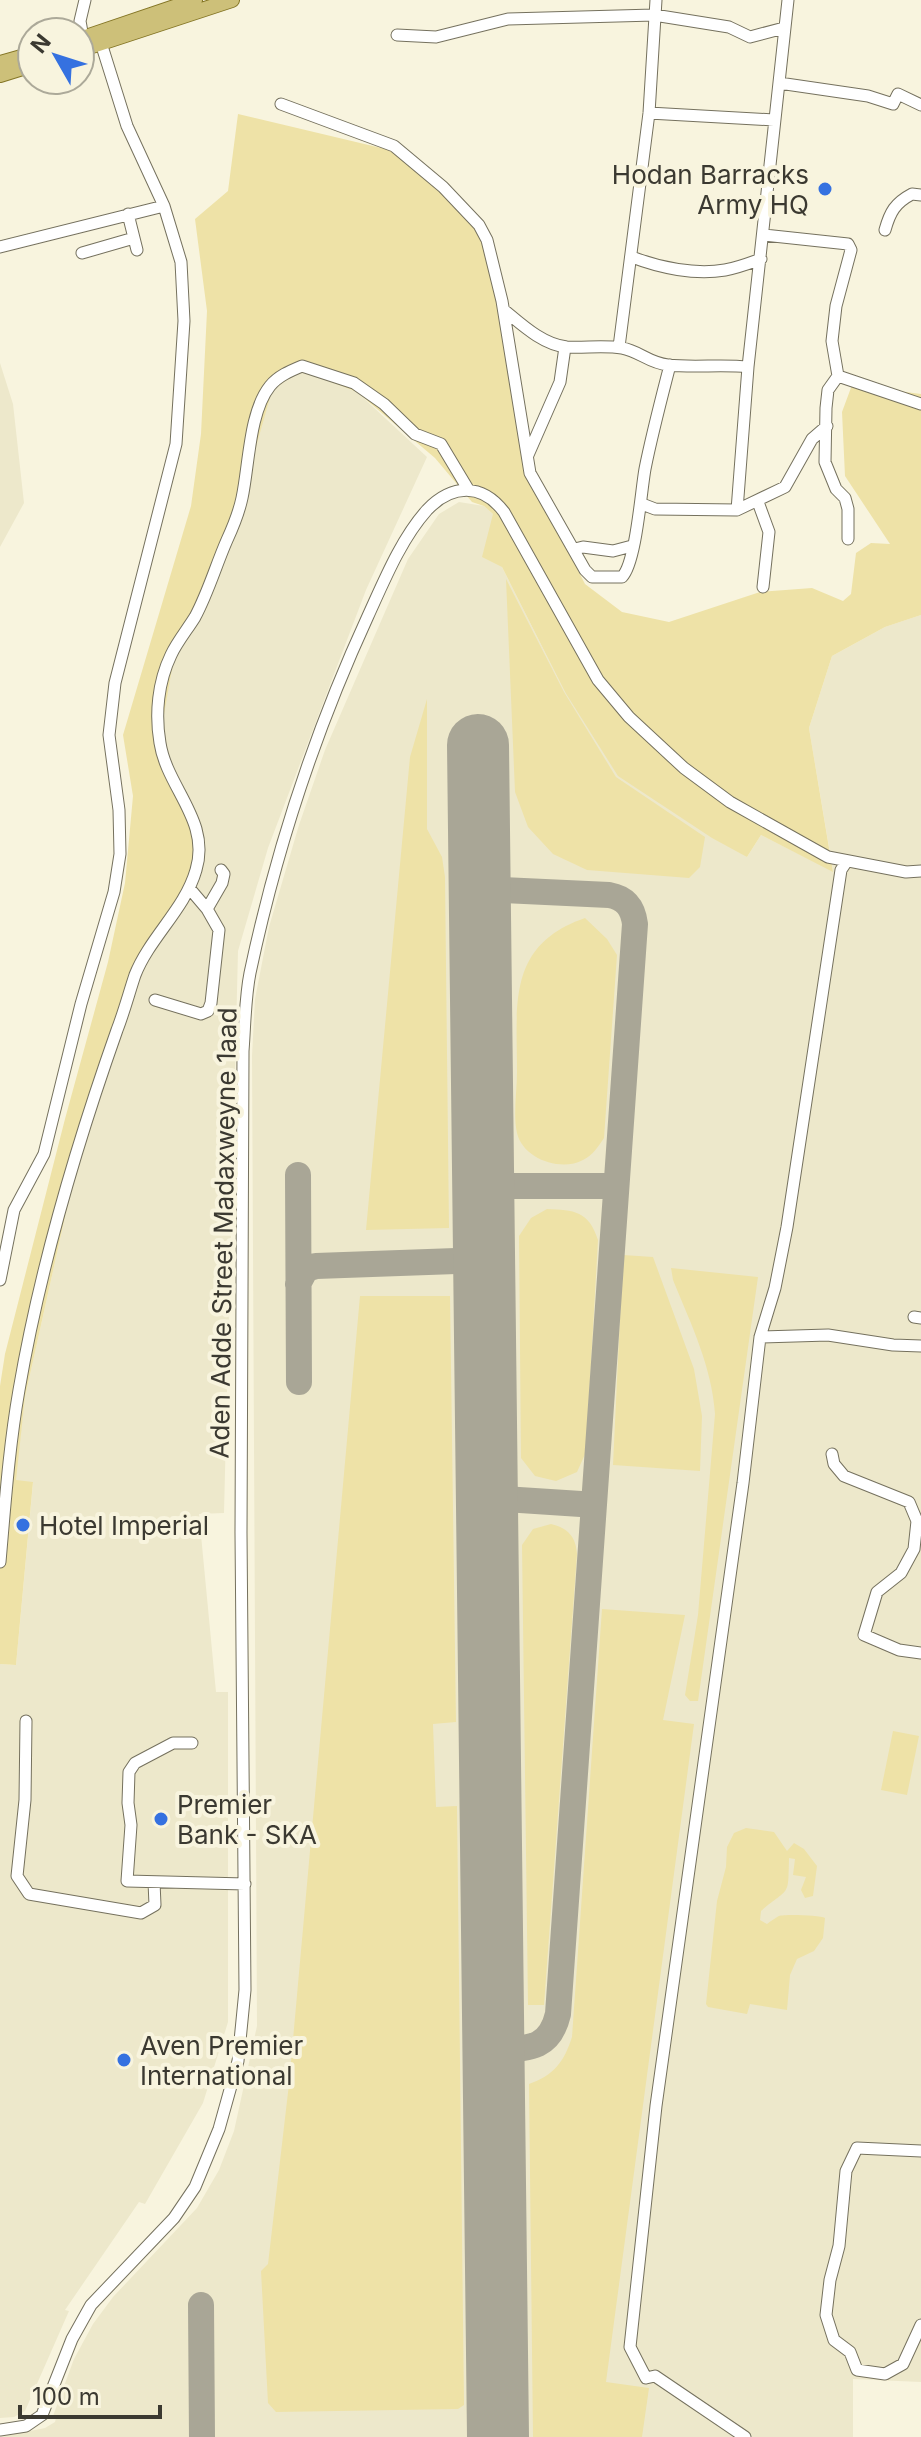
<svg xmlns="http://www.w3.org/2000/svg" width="921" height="2437" viewBox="0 0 921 2437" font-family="Inter,sans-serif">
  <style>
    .built { fill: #ede8cb }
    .green { fill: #eee2a7 }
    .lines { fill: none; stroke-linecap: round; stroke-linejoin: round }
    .taxiway { stroke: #a9a696; stroke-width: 26 }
    .runway { stroke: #a9a696; stroke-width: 62 }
    .minor-casing { stroke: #75715e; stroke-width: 13 }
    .major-casing { stroke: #847525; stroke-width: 16 }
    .minor { stroke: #fff; stroke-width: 11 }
    .major { stroke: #cdc079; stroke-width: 14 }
    .poi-dot { fill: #3571e0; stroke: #f8f4de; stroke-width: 3 }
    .labels { text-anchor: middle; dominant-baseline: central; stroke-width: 8; stroke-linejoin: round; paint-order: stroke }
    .poi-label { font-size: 26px; fill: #3b3931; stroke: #f8f4de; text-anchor: start }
    .street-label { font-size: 26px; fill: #3b3931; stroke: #f8f4de }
  </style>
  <rect width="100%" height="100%" fill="#f8f4de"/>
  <!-- built -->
  <path class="built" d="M0 363 13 404 24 503 0 547Z
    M300 370 357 392 427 457 366 590 268 848 238 951 224 1513 199 1514 216 1692H228V2022L203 2103 145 2204 139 2202 65 2310 69 2311 25 2411 14 2417 0 2418V1664L16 1665 33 1483 15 1481 25 1397 81 1145 175 652 253 454 272 391Z
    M459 502 484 506 493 514 502 567 565 692 747 857 761 835 833 871 809 728 832 656 885 627 921 615V2382L853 2379V2437H0L45 2428 55 2422 56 2418 53 2416 74 2359 93 2324 113 2297 197 2208 219 2170 234 2131 257 2026 252 1056 255 999 269 927 299 825 325 750 408 559 439 514Z"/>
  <!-- green -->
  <path class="green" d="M238 114 398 152 482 230 531 479 585 584 622 612 669 622 760 592 812 588 843 601 851 594 856 553 871 543 890 544 845 476 842 412 852 385 921 394V615L885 627 832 656 809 728 833 872 761 835 747 857 712 838 618 776 565 692 502 567 482 557 493 514 484 506 472 502 435 458 357 392 300 370 272 391 227 547 175 652 160 737 199 828 192 887 143 961 81 1145 25 1397 16 1480 33 1482 16 1665 0 1664V1386L5 1354 65 1119 108 962 125 883 133 796 123 735 191 506 201 434 207 311 195 219 228 191Z
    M506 579 564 692 616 777 705 837 700 867 689 878 587 870 553 854 528 827 515 792Z
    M427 699V829L442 857 445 877 449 1228 366 1230 410 757Z
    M585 918 607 939 617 955 604 1138C598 1147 593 1155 583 1160 561 1172 523 1159 517 1133 513 1115 517 1091 517 1072 517 1004 507 945 585 918Z
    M547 1209C574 1210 589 1211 598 1240L586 1452 577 1472 556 1481 535 1476 521 1458 519 1236 531 1218Z
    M623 1255 653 1257 694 1369 702 1416 700 1471 613 1465Z
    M671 1268 758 1277 698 1701H690L685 1695 698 1615 715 1414C712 1367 691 1324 673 1280Z
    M360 1296H450L456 1722 433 1724 436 1807 457 1806 464 2405 458 2409 276 2412 268 2403 261 2271 268 2264 289 2084Z
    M551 1524C568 1528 576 1537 577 1554L544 2005H528L522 1545 533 1529Z
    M602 1609 685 1615 663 1720 694 1724 606 2382 649 2388 642 2437H533L529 2084C554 2075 564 2062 572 2037Z
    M893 1731 919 1736 907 1795 881 1790Z
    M746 1828 774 1832 787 1851 794 1843 804 1849 817 1866 813 1896 805 1898 801 1890 806 1877 793 1875 795 1859 789 1858C788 1899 790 1886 761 1911L760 1920 767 1924C768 1923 777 1917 779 1916 784 1914 820 1915 825 1918L823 1938 814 1951 797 1959 790 1975 787 2010 750 2004 747 2014 708 2007 706 2004 717 1901 726 1867 727 1847 734 1833Z"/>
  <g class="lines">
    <!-- taxiway -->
    <path class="taxiway" d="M479 889 609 895C626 898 633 908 635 924L558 2014C549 2052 525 2048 493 2050
      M298 1175 299 1382
      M483 1186H616
      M298 1284 306 1269 316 1266 484 1260
      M487 1498 581 1504
      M201 2305 202 2437"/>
    <!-- runway -->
    <path class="runway" d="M478 745 498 2437"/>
    <!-- minor casing -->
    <g class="minor-casing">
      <path id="minor" d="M397 35 436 37 508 19 654 15 729 27 750 37 784 28
        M83 38 80 21 85 0
        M779 83 868 96 893 104 898 94 921 105
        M281 104 394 146 443 187 479 225 487 240 502 301 530 473 585 570 592 577H622C636 563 641 491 645 469 652 434 661 400 670 365
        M649 113 774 120
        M128 214 137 250
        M885 230C890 212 895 203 912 194L921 195
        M764 235 848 244 851 250 836 306 832 341 838 376 828 390 826 408 825 462 836 489 845 498 848 509V539
        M0 247 164 206
        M82 253 134 238
        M632 257C660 268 695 275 725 270 737 268 750 263 761 259
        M504 310C521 324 543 345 567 347 585 348 604 345 622 348 639 351 649 363 668 365 694 368 722 364 748 367
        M619 347 649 113 656 0
        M838 376 921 404
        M528 455 560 382 565 347
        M758 502 769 532 763 587
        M642 504 655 509 737 510 748 367 788 0
        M737 510 785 487 812 439 827 426
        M575 549 583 547 613 551 632 546
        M207 909 222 883 224 874 221 870
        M155 1000 201 1014 208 1011 211 1003 219 930 207 909 190 889
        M0 1280 14 1210 44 1154 81 1004 114 892 120 854 119 810 109 735 115 683 176 444 184 321 181 262 164 206 127 126 101 43
        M914 1317 921 1318
        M760 1337 828 1335 893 1345 921 1346
        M832 1454 834 1464 844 1476 909 1502 917 1521 914 1549 901 1573 877 1592 864 1635 899 1650 921 1653
        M0 1562C5 1505 9 1447 19 1390 40 1268 76 1146 117 1030 124 1012 129 993 135 975 150 937 185 909 196 870 211 821 167 788 160 743 155 714 158 682 171 655 177 642 187 630 195 617 208 593 216 565 227 540 233 527 239 512 242 498 249 466 249 412 270 386 278 376 290 371 302 366L354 383 384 404 415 434 441 444 468 489
        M26 1721 25 1800 17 1876 29 1894 141 1913 155 1905 154 1882
        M192 1743H173L135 1763 129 1772 128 1803 131 1825 127 1881 245 1884
        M921 2151 857 2148 846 2171 839 2246 830 2280 826 2315 834 2340 850 2352 857 2370 885 2374 903 2364 921 2325
        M0 2430 26 2426 42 2415 72 2339 91 2305 174 2218 195 2187 219 2129 238 2061 245 1990 241 1533 243 1051C245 1026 245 998 250 973 276 850 316 729 368 616 384 581 401 539 427 510 452 484 482 483 504 512L598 680 629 717 684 768 730 802 828 857 906 872 921 871
        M745 2437 655 2376 646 2378 630 2347 656 2106 743 1483 760 1337 775 1288 787 1227 841 870 847 861"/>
    </g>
    <!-- major casing -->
    <g class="major-casing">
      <path id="major" d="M80 39 195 0
        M80 50 232 0
        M0 63 32 54
        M0 75 32 65"/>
    </g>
    <!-- minor -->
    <use href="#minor" class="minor"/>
    <!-- major -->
    <use href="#major" class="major"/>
  </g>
  <!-- markers -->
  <g class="poi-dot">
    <circle cx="825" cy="189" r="8"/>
    <circle cx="23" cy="1525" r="8"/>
    <circle cx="161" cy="1819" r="8"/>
    <circle cx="124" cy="2060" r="8"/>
  </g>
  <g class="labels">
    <!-- poi labels -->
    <g class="poi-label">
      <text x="809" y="174" text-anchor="end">Hodan Barracks<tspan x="809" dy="30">Army HQ</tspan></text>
      <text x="39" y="1525">Hotel Imperial</text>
      <text x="177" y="1804">Premier<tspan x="177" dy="30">Bank - SKA</tspan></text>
      <text x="140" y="2045">Aven Premier<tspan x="140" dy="30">International</tspan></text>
    </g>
    <!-- street labels -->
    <g class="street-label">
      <text transform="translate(223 1233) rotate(-89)">Aden Adde Street Madaxweyne 1aad</text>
    </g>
  </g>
  <!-- north arrow -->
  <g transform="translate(56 56) rotate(309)"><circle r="38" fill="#f8f4de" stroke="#aca999" stroke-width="2"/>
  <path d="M0-6L14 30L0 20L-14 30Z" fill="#3571e0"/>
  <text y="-12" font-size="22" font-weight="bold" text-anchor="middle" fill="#3b3931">N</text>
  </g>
  <!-- scale -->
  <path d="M20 2405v12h140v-12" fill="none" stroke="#3b3931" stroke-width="4"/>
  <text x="32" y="2405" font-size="24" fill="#3b3931" stroke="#f8f4de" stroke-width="6" paint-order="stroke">100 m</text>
</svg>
